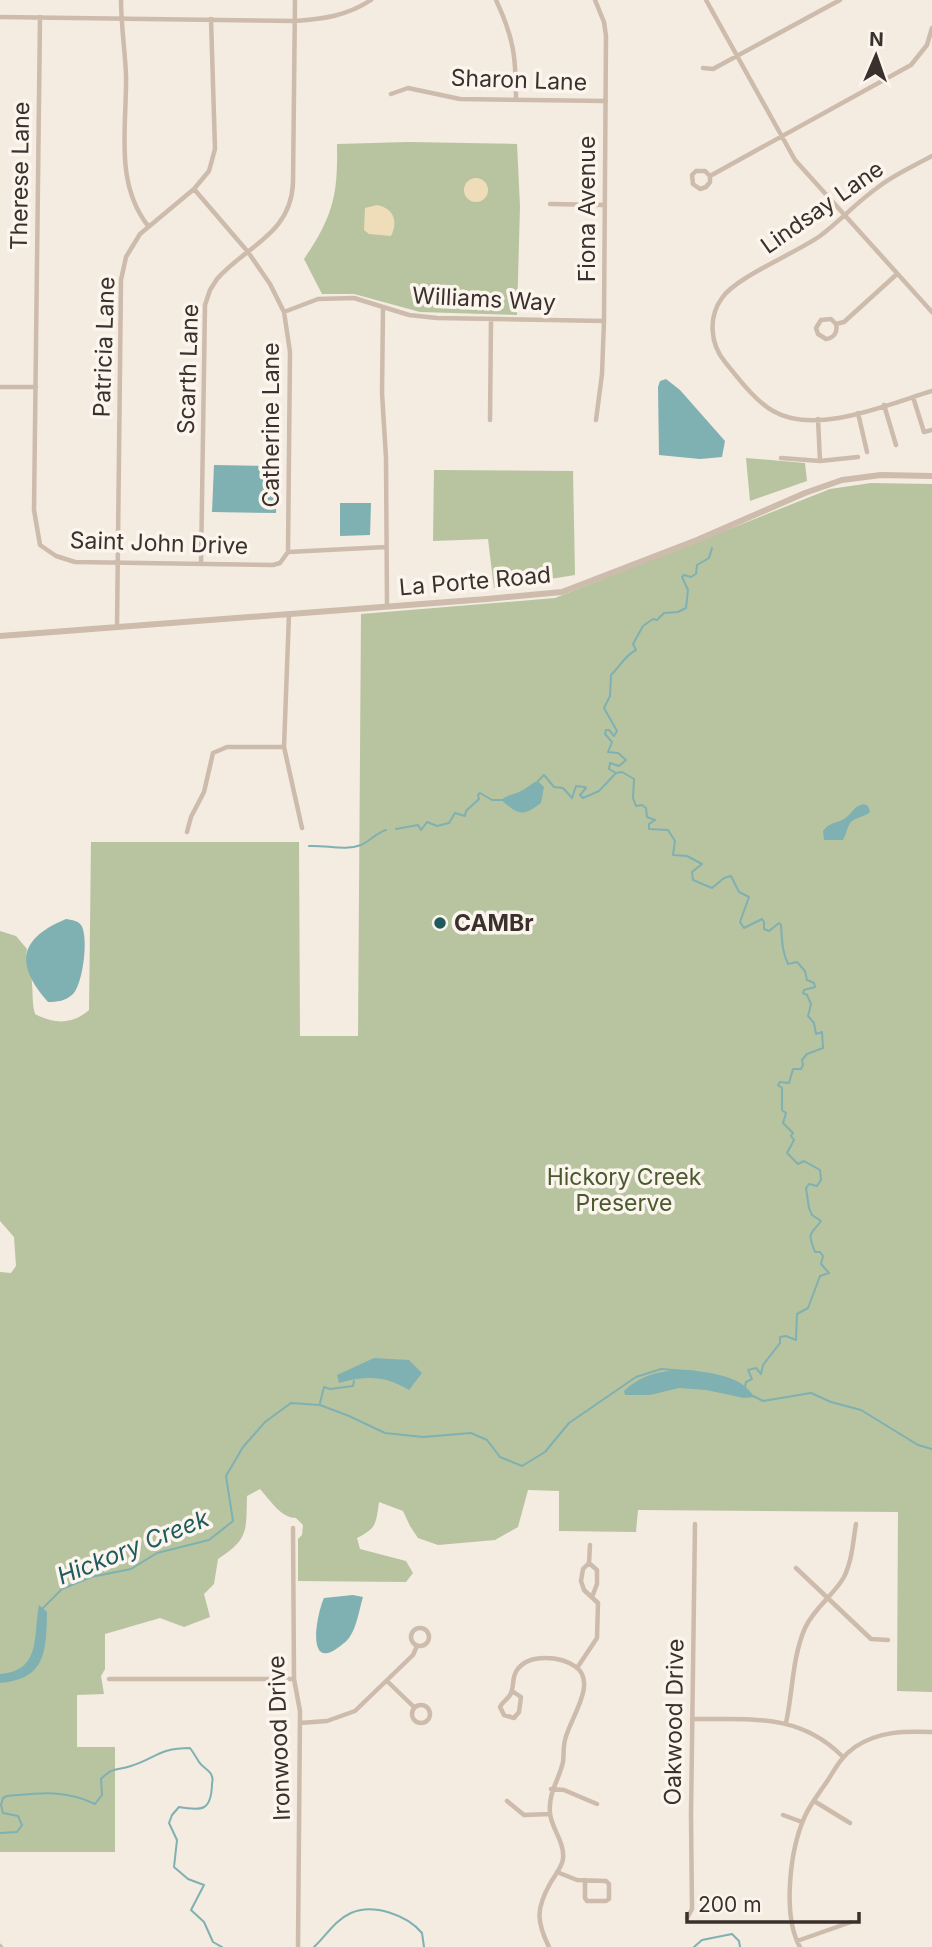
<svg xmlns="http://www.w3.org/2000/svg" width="932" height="1947" viewBox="0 0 932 1947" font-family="Inter,sans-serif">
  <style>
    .green { fill: #b8c4a0 }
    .sand { fill: #efdcb8 }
    .water { fill: #7fb0b2 }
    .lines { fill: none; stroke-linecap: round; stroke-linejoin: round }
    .stream { stroke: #7fb0b2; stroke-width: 2 }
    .minor { stroke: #cdbbac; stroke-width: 4.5 }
    .tertiary { stroke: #cdbbac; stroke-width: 6 }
    .poi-dot { fill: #1f5a5e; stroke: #fbf5ee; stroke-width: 2.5 }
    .labels { text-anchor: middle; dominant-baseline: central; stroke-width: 7; stroke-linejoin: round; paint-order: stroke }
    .street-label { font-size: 23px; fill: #3b302b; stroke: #fbf5ee }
    .poi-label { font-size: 23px; font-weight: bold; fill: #3b302b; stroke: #fbf5ee; text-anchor: start }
    .park-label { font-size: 23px; fill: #4a5a2e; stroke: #fbf5ee }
    .water-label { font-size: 24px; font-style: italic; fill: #1f5a5e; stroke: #fbf5ee }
  </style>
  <rect width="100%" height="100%" fill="#f4ebe1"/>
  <!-- green -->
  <path class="green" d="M408 142 517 144 520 206 517 315 420 312 354 294H322L304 259C333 216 338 196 337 144Z
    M746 458 805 463 807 481 750 501Z
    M434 470 573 471 575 575 494 588 488 539 433 541Z
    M871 483 932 484V1692L897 1691 898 1512 638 1510 636 1532 559 1531V1491L528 1490 518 1527 495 1540 438 1545 418 1538 410 1526 403 1511 379 1502C376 1523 377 1528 357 1538L360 1549 406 1561 413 1573 406 1582 298 1581V1539L302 1535 303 1525 296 1518C281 1518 270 1500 260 1489L247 1496C246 1531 249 1539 218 1559L214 1584 204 1594 210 1617 184 1627 160 1618 105 1634V1669L101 1676 104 1694 77 1695V1747H115V1852H0V1272L11 1273 16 1266 14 1237 0 1221V931L16 936 27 949C24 965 32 970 32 984 33 995 32 1003 35 1014 54 1024 72 1025 89 1010L91 842H299L300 1036H358L361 614 555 598 830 489Z"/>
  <!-- sand -->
  <path class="sand" d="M464 190a12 12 0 1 1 24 0a12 12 0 1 1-24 0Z
    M377 205C393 208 399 221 391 236L369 234 364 230 365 208Z"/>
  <!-- water -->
  <path class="water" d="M666 379 680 390 725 441 722 457 700 459 659 455 658 387 660 381Z
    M214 465 277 466 276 513 212 512Z
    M340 503H371L370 535 340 536Z
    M538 781 544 787 541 803C522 817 519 815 501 800 508 794 515 795 523 790 529 787 531 783 538 781Z
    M864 804 868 806 870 812C865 817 855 817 850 823 847 828 846 835 843 840H824L823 831C831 821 836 824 844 819 853 813 853 806 864 804Z
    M66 919C71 920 77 920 81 925 89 936 83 984 73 994 66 1001 57 1002 48 1002 15 965 18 939 66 919Z
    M374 1358 409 1360 422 1373 409 1390C384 1375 366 1376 339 1383L337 1375Z
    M690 1370C711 1373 743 1376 754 1397L744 1398 706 1390 679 1388 650 1395H625L624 1391C642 1373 664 1370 690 1370Z
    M353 1595 363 1597C359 1610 357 1627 349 1638 345 1643 337 1649 331 1652 306 1662 319 1608 324 1598Z
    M39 1605 47 1612C46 1650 47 1679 0 1683V1674C42 1671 33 1635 39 1605Z"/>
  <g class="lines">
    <!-- stream -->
    <path class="stream" d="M616 773 609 769 610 763 619 766 626 760 618 753 608 752 612 742 605 734 606 730H609L614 736 617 731 604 708 610 696 611 675C620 667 624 656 636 650L633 644 643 626 653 619 657 620 664 613 678 612 686 608 688 590 682 577 684 575 691 577 696 574 697 565 709 558 712 548
      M538 781 544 775 554 787 563 788 572 798 576 786 584 787 586 788 580 795 583 798 599 791 616 773 622 772 634 779 633 798 636 806 642 805 646 808 647 817 655 820 649 824V829L668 830 675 841 673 855 687 856 702 864 692 872 693 880 712 888 724 878 731 876 739 892 749 897 740 922 744 928 762 919 764 922V929L769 931 779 923 781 925C782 939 782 952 788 964L797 962 805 971 807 980 814 983 815 987 804 990 803 993 807 995 811 1004 808 1016 814 1023 816 1034 822 1032 823 1048 807 1054 802 1060 803 1065 801 1069H793L789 1083 780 1082 778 1085 782 1088V1110L786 1113 783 1123 793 1133 791 1136 794 1140 787 1153 798 1164 804 1161 820 1170 821 1180 817 1186 809 1184 806 1188 809 1208 812 1215 821 1221C810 1236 807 1231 815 1252H820L823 1256 821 1264 829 1273 820 1276 808 1308 797 1314 796 1340 786 1336 780 1337V1343L763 1365 761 1374 756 1368 748 1370 752 1379 746 1382 745 1387
      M396 829 418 825 421 830 427 822 437 826 449 823 455 813 465 816 466 811 479 799 478 795 480 793 492 800H501
      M309 846C327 845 345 851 361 845 370 841 376 833 386 830
      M753 1396 763 1401 811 1393 831 1402 861 1410 918 1445 932 1449
      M320 1403 324 1387 330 1389 353 1386 354 1381
      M42 1609 62 1589 91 1577 131 1569 157 1553 209 1540 233 1521 226 1476 243 1447 265 1422 291 1403 320 1405 349 1416 385 1433 423 1437 471 1433 487 1440 500 1457 522 1466 545 1452 569 1423 636 1377 661 1369 686 1371
      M0 1833 17 1832 22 1825 18 1816 3 1813 1 1805 3 1798 7 1796C39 1793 64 1789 95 1804L102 1795 101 1779C114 1766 116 1771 131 1766 156 1758 159 1748 190 1748 193 1752 196 1757 199 1762 202 1767 208 1769 211 1774 214 1780 212 1779 212 1785 211 1811 202 1811 179 1807L172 1815 169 1823 177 1840 174 1867 188 1879 204 1885 191 1910 204 1922 213 1942 222 1947
      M314 1947C326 1936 335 1920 351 1913 373 1903 407 1915 422 1933L424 1947
      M694 1947 702 1940 732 1934 739 1941 740 1947"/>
    <!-- minor -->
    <path class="minor" d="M121 0C121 25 125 50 126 75 127 127 114 182 148 226
      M496 0C514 38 516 58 516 100
      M595 0 604 22 606 36 604 321 602 374 596 420
      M706 0 795 160 932 312
      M0 17 295 21C323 19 347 16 371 0
      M40 17 34 510 40 545 56 556 75 562 273 565 280 563 288 552 290 352 284 312 270 284 248 252 194 189
      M703 68 713 69 840 0
      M391 94 408 88 460 99 606 101
      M932 156C914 166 893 175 877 188 857 202 840 221 820 236 796 253 736 277 722 298 708 317 710 344 725 362 738 378 755 401 773 411 816 436 889 404 932 391
      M710 176 705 171H696L692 175 693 184 700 189 706 187 710 182V176L911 65 927 45 932 28
      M550 204 604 205
      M383 308 382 393 386 458 387 605
      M284 312 318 299 354 298 409 315 437 318 604 321
      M836 324 831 319 821 320 816 328 818 334 826 339C834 338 838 332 836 324L844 322 897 274
      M0 387H36
      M913 397 924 432 932 430
      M884 405 896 445
      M858 413 867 452
      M490 420 491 320
      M781 458 820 461 818 419
      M820 461 858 457
      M288 552 386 547
      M201 564 205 305 210 290 217 279C246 246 291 234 293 183L295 0
      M289 614 284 747 302 828
      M117 627 121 280 126 257 140 234 194 189 209 171 215 149 211 19
      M187 832 191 817 204 792 213 753 227 747H284
      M293 1528 294 1679 300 1711 298 1947
      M589 1563 597 1570V1584L592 1597
      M796 1568 871 1639 888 1640
      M411 1637a9 9 0 1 1 18 0a9 9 0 1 1-18 0Z
      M577 1668 597 1638 598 1603 584 1590 581 1581 583 1569 589 1563 590 1545
      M109 1679H294
      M387 1681 414 1707
      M512 1691 521 1697 519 1712 514 1718 504 1715 500 1707C502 1702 507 1700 510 1695 515 1687 511 1678 517 1670 529 1653 561 1656 576 1667 598 1683 569 1720 565 1740 563 1747 564 1755 563 1762 559 1780 548 1793 550 1813 551 1828 565 1842 563 1859 562 1867 555 1875 551 1882 536 1908 536 1921 549 1947
      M412 1714a9 9 0 1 1 18 0a9 9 0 1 1-18 0Z
      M692 1719C749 1720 798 1712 842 1756
      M300 1723 327 1721 355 1711 413 1655 417 1646
      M786 1723C793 1691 792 1658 805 1628 814 1608 834 1595 844 1577 852 1561 853 1542 856 1524
      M551 1789 564 1790 597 1804
      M507 1801 524 1815 550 1814
      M814 1801 850 1823
      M783 1815 802 1822
      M557 1872 577 1880 606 1881 609 1884V1899L606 1901H587L585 1898V1880
      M687 1918 692 1909 691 1815 695 1524
      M797 1941 851 1922
      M0 1946 1 1947
      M800 1947C782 1915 790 1849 805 1816 811 1803 820 1792 828 1780 836 1767 842 1756 855 1747 879 1731 904 1731 932 1732"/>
    <!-- tertiary -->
    <path class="tertiary" d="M0 636 487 599 562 592 697 540 805 493 842 480 881 475 932 476"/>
  </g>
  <!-- markers -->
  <circle class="poi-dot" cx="440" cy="923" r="7"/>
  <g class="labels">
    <!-- street labels -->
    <g class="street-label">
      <text transform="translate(519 80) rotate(2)">Sharon Lane</text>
      <text transform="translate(20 176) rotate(-89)">Therese Lane</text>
      <text transform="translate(822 207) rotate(-35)">Lindsay Lane</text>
      <text transform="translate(587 209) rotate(-90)">Fiona Avenue</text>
      <text transform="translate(484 299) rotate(3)">Williams Way</text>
      <text transform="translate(104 347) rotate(-88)">Patricia Lane</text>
      <text transform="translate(188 369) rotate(-88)">Scarth Lane</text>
      <text transform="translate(271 425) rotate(-90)">Catherine Lane</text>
      <text transform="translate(159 543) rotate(2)">Saint John Drive</text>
      <text transform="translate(475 581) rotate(-5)">La Porte Road</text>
      <text transform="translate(674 1722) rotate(-89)">Oakwood Drive</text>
      <text transform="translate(279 1738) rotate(-92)">Ironwood Drive</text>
    </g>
    <!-- poi labels -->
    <g class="poi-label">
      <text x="454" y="923">CAMBr</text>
    </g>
    <!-- park labels -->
    <g class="park-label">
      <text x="624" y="1177">Hickory Creek<tspan x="624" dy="26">Preserve</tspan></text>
    </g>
    <!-- water labels -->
    <g class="water-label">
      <text transform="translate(133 1547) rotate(-22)">Hickory Creek</text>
    </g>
  </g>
  <!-- north arrow -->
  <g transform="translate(876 56) rotate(2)" stroke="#fbf5ee" stroke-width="5" paint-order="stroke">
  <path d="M0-5L12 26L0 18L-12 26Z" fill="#3b302b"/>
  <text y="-10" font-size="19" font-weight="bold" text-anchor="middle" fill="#3b302b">N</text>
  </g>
  <!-- scale -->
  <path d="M687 1912v10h172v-10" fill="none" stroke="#3b302b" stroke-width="3.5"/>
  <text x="698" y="1912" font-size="21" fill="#3b302b" stroke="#fbf5ee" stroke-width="5" paint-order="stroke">200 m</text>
</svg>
